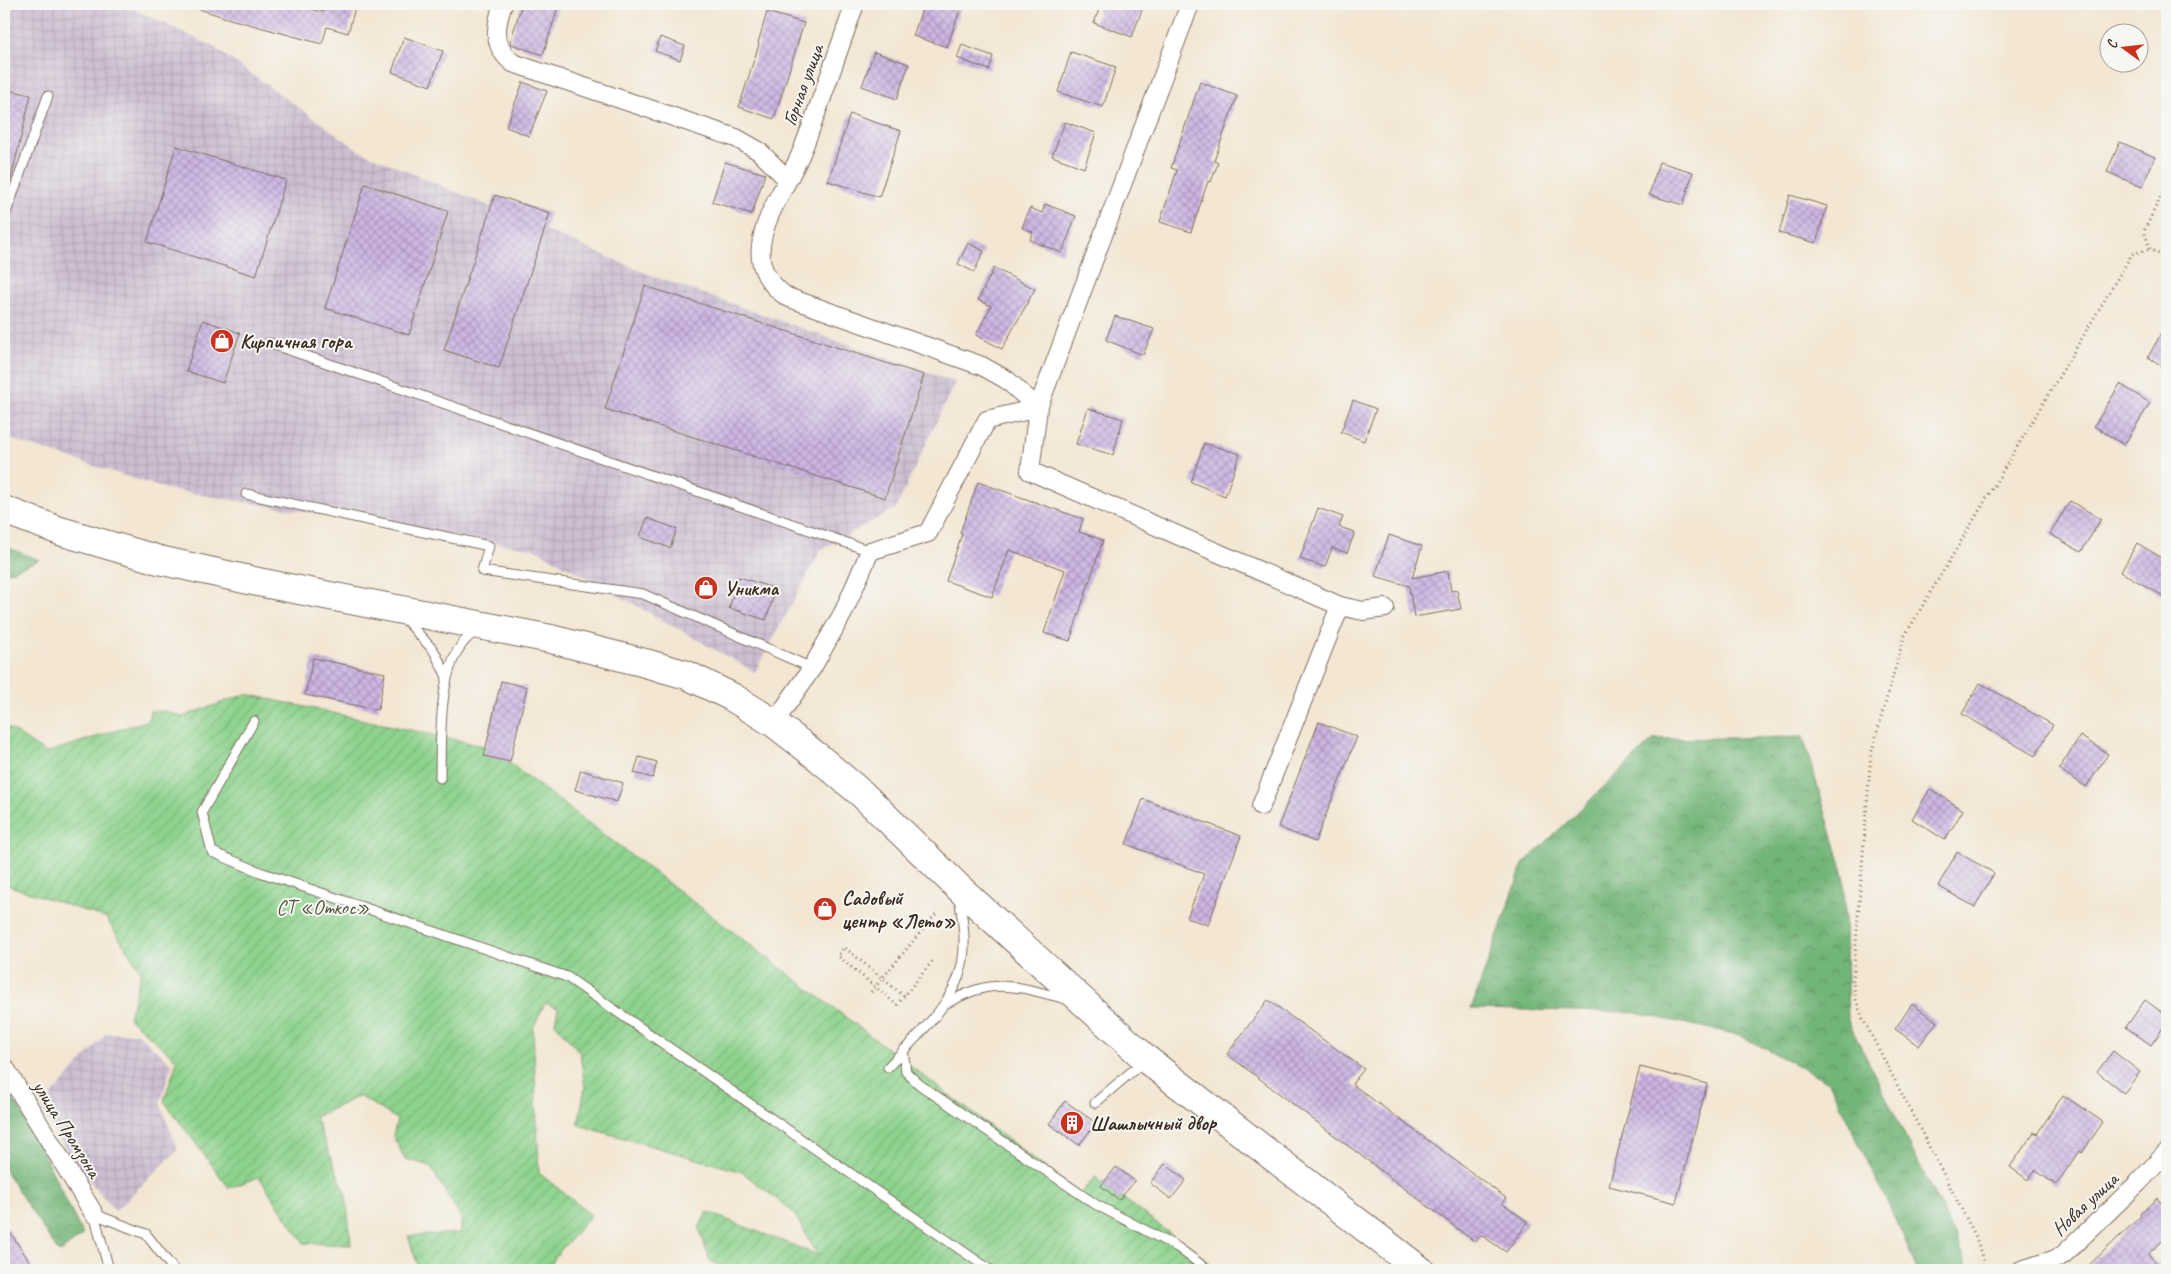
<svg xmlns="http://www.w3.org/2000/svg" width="2171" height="1274" viewBox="0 0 2171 1274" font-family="Caveat,sans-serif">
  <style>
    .industrial { fill: url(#industrial-grid) }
    .forest { fill: url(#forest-crowns); stroke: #56704b }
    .garden { fill: url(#garden-furrows); stroke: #647e56 }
    .building { fill: url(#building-cross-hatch) }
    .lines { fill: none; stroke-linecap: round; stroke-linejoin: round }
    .lane-casing { stroke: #7b6c5d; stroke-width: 11 }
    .street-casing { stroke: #7b6c5d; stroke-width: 20 }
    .primary-casing { stroke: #7b6c5d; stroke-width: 30 }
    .path { stroke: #7b6c5d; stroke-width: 3; stroke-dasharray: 1 4; stroke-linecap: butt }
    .lane { stroke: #fff; stroke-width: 9 }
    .street { stroke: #fff; stroke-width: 18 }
    .primary { stroke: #fff; stroke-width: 28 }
    .labels { text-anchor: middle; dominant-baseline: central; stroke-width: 4; stroke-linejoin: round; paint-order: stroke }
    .street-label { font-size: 20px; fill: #3b2a1e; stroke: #f6f6f2 }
    .poi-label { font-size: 20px; font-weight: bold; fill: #3b2a1e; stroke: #f6f6f2; text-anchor: start }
    .park-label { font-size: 20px; fill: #50543a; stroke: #f6f6f2 }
  </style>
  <defs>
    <pattern id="industrial-grid" width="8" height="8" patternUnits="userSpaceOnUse" patternTransform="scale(1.25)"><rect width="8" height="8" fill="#cdbed2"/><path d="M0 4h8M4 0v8" fill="none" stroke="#b1a3b4"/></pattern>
    <pattern id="forest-crowns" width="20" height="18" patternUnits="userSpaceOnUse" patternTransform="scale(1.25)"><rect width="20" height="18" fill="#72b578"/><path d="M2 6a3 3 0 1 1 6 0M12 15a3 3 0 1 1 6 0" fill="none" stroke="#5f9362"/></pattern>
    <pattern id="garden-furrows" width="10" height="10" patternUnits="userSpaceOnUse" patternTransform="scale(1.25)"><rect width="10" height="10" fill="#8dd38d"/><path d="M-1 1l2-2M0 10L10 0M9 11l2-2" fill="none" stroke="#7bb579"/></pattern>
    <pattern id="building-cross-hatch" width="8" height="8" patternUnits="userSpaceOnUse" patternTransform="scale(1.25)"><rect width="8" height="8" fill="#cdb6e4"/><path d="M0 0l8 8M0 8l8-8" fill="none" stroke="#a894b8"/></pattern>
  </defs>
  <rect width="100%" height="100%" fill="#f6f6f2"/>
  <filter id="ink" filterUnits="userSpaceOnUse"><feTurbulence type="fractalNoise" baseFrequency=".02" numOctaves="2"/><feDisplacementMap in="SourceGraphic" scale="10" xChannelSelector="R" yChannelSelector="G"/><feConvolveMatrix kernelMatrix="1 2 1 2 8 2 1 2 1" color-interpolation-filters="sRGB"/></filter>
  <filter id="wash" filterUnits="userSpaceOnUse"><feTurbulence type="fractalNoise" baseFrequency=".0096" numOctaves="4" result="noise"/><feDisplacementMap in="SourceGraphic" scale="20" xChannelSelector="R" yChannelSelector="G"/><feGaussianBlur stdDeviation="1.12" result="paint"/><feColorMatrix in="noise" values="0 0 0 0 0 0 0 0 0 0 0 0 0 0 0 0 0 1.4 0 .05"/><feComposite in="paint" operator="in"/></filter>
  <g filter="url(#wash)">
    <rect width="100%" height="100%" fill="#f3e6d2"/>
    <!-- industrial -->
    <path class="industrial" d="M4 4H123L212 46 360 151 655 277 955 382 896 508 821 550 755 672 535 549 166 489 4 437Z
      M137 1033 172 1064 160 1103 178 1150 115 1211 68 1154 41 1108 106 1034Z"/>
    <!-- forest -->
    <path class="forest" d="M4 546 39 560 4 574Z
      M1803 737 1844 875 1848 1021 1957 1240 1969 1270H1917L1901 1231 1829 1082 1739 1035 1631 1012 1471 1009 1523 864 1654 739Z
      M4 1085 29 1124 83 1235 59 1253 4 1169Z"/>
    <!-- garden -->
    <path class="garden" d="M246 694 488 747 1080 1194 1095 1177 1218 1270H728L710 1261 699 1228 707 1212 818 1255 793 1212 742 1172 578 1125 585 1088 580 1053 555 1023 558 1008 545 1003 533 1028 539 1173 591 1215 555 1257 549 1270H423L418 1266 408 1236 461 1233V1218L430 1166 405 1159 393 1136 397 1119 359 1096 315 1117 346 1195 351 1245 304 1243 259 1177 229 1188 164 1101 177 1060 129 1018 141 971 106 918 4 884V725L46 753 149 720 150 711H167L182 717Z"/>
    <g id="blocks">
      <!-- building -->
      <path class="building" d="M196 4H291L323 12 325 4H356L348 33 327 27 322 44 230 19 196 8Z
        M522 4H559L543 55 511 44 510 42Z
        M924 4H962L947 47 913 36Z
        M1101 4H1144L1132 37 1094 23Z
        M767 12 804 23 774 119 739 107 759 44 758 43Z
        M404 37 443 51 430 86 392 72Z
        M660 37 685 46 680 60 655 51Z
        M962 45 993 56 989 70 957 58Z
        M874 52 909 64 897 99 862 86Z
        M1071 52 1116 67 1103 107 1058 92Z
        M523 82 547 91 529 136 506 127Z
        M1200 82 1237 96 1214 161 1218 163 1211 182 1208 181 1191 232 1160 222 1177 170 1171 168Z
        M4 89 31 95 9 187 4 186Z
        M850 114 901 131 879 197 828 181Z
        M1065 122 1096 133 1084 168 1052 156Z
        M2120 142 2155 157 2142 187 2107 172Z
        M176 146 286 180 256 276 147 242Z
        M725 162 765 174 752 214 712 202Z
        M1659 162 1693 172 1683 205 1649 195Z
        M365 184 448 211 409 335 325 308Z
        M495 195 550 213 499 368 444 350Z
        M1790 195 1827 206 1816 243 1779 233Z
        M1045 204 1076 216 1062 253 1030 240 1033 232 1022 228 1030 208 1042 213Z
        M968 243 984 251 974 272 958 264Z
        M994 268 1035 289 1002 349 976 335 991 306 978 300Z
        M645 286 924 375 885 498 605 409Z
        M1115 316 1154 329 1143 355 1106 340Z
        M203 320 240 333 223 383 186 371Z
        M2167 323V369L2148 357Z
        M2120 384 2150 403 2124 445 2094 426Z
        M1353 400 1376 409 1364 441 1341 432Z
        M1088 408 1123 419 1113 455 1076 444Z
        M1204 443 1240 454 1225 496 1191 482Z
        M978 482 1083 519 1079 532 1103 540 1070 641 1044 633 1065 570 1009 550 992 597 946 581 962 534 960 533Z
        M2070 501 2101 519 2081 552 2050 534Z
        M1318 508 1343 517 1339 527 1355 532 1347 553 1332 548 1325 567 1300 559Z
        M647 518 677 529 670 548 640 537Z
        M1389 535 1422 546 1412 578 1448 571 1451 591 1457 590 1461 609 1414 617 1409 586 1375 576Z
        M2137 543 2167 561V589L2163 596 2121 572Z
        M739 577 776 589 766 620 729 608Z
        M313 658 385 673 378 710 305 695Z
        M501 681 527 687 510 762 484 756Z
        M1980 683 2053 725 2035 756 1962 714Z
        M1319 722 1357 737 1315 842 1278 827Z
        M2080 736 2108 754 2086 787 2059 769Z
        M639 757 657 762 653 778 634 773Z
        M581 770 623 783 617 802 575 790Z
        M1930 789 1963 810 1945 840 1912 819Z
        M1143 799 1241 836 1208 925 1187 918 1204 874 1126 844Z
        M1957 852 1994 873 1975 907 1938 886Z
        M1268 1000 1364 1069 1352 1084 1506 1198 1502 1203 1528 1222 1506 1252 1481 1235 1475 1242 1227 1054Z
        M2145 1000 2167 1016V1022L2151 1045 2126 1027Z
        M1912 1004 1937 1022 1919 1046 1895 1029Z
        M2113 1051 2140 1072 2124 1093 2097 1072Z
        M1640 1067 1707 1084 1676 1203 1609 1186Z
        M2063 1095 2103 1122 2082 1153 2079 1151 2056 1185 2035 1170 2028 1180 2010 1167 2034 1132 2037 1134Z
        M1065 1101 1096 1123 1079 1145 1049 1124Z
        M1165 1164 1186 1180 1171 1199 1150 1183Z
        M1116 1167 1135 1181 1119 1200 1101 1186Z
        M2157 1198 2167 1210V1237L2148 1254 2163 1270H2084L2141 1216 2140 1214Z
        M4 1223 35 1270H4Z"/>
    </g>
  </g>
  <g filter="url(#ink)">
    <use href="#blocks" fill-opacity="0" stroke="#7b6c5d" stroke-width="1"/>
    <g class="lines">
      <!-- lane casing -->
      <g class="lane-casing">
        <path id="lane" d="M4 218 48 96
          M269 343 870 551
          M246 494 489 546 482 571 643 594 812 668
          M405 619 434 651 447 677
          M254 721 202 812 212 852 260 872 567 977 990 1270
          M440 778C441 737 436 653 477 631
          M945 1004C959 997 974 989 989 987 1016 983 1044 994 1070 1000
          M903 1050 906 1072 920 1085 1095 1204 1177 1247 1208 1270
          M888 1067C920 1032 964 997 964 946 965 929 961 912 959 896
          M1095 1103 1144 1061
          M94 1214 146 1234 174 1270
          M94 1214 109 1270"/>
      </g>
      <!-- street casing -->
      <g class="street-casing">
        <path id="street" d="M503 4C495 26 492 47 513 63L736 138 759 151 788 180
          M855 4C837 53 821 103 802 151 790 181 764 214 761 246 758 268 770 285 787 297L982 366 1007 380 1038 408
          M1190 4 1038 408 1030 471 1340 606 1363 611 1385 608
          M774 723 812 668 843 613 870 551 928 533 987 420 1038 408
          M1261 806 1340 606
          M4 1066 94 1214
          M2021 1270 2053 1260 2063 1255 2138 1183 2167 1152"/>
      </g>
      <!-- primary casing -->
      <g class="primary-casing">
        <path id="primary" d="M4 510 60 531 159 560 258 582 551 639 645 663 687 675 732 697 774 723 819 758 862 794 958 887 1146 1059 1420 1270"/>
      </g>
      <!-- path -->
      <path class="path" d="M2167 184 2144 231 2150 249 2167 259
        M871 992 938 911
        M904 996 844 947 838 956 897 1005 934 959
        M1986 1270 1976 1237 1863 1019 1855 997 1853 980 1871 754 1904 637 2132 254 2150 249"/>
      <!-- lane -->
      <use href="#lane" class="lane"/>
      <!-- street -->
      <use href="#street" class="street"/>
      <!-- primary -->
      <use href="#primary" class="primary"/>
    </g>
  </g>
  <!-- icons -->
  <defs>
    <g id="shop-disc" transform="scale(1.25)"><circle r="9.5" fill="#c8321e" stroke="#f6f6f2"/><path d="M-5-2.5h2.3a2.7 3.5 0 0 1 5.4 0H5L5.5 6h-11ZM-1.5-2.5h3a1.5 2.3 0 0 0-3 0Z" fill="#fff"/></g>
    <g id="building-disc" transform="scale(1.25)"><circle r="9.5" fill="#c8321e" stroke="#f6f6f2"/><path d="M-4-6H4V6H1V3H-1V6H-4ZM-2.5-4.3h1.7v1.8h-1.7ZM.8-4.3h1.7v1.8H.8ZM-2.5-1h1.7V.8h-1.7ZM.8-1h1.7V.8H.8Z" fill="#fff"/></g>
  </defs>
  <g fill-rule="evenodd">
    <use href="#shop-disc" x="222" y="341"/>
    <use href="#shop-disc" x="706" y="588"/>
    <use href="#shop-disc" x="825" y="909"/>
    <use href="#building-disc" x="1072" y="1123"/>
  </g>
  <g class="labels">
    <!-- street labels -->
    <g class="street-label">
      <text transform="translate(803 85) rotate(-70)">Горная улица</text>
      <text transform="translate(67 1129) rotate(58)">улица Промзона</text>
      <text transform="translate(2085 1204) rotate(-43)">Новая улица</text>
    </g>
    <!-- poi labels -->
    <g class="poi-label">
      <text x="240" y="341">Кирпичная гора</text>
      <text x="724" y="588">Уникма</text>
      <text x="842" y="898">Садовый<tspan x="842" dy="23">центр «Лето»</tspan></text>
      <text x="1090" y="1123">Шашлычный двор</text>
    </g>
    <!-- park labels -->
    <g class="park-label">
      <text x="323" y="907">СТ «Откос»</text>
    </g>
  </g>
  <!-- margin -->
  <rect width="2171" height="1274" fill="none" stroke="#f6f6f2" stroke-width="20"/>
  <!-- north arrow -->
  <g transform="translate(2124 48) rotate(285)"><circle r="24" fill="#f6f6f2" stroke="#aba49d"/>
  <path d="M0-4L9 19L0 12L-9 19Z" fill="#c8321e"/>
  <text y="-8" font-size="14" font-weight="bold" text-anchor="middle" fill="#3b2a1e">С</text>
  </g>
</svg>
